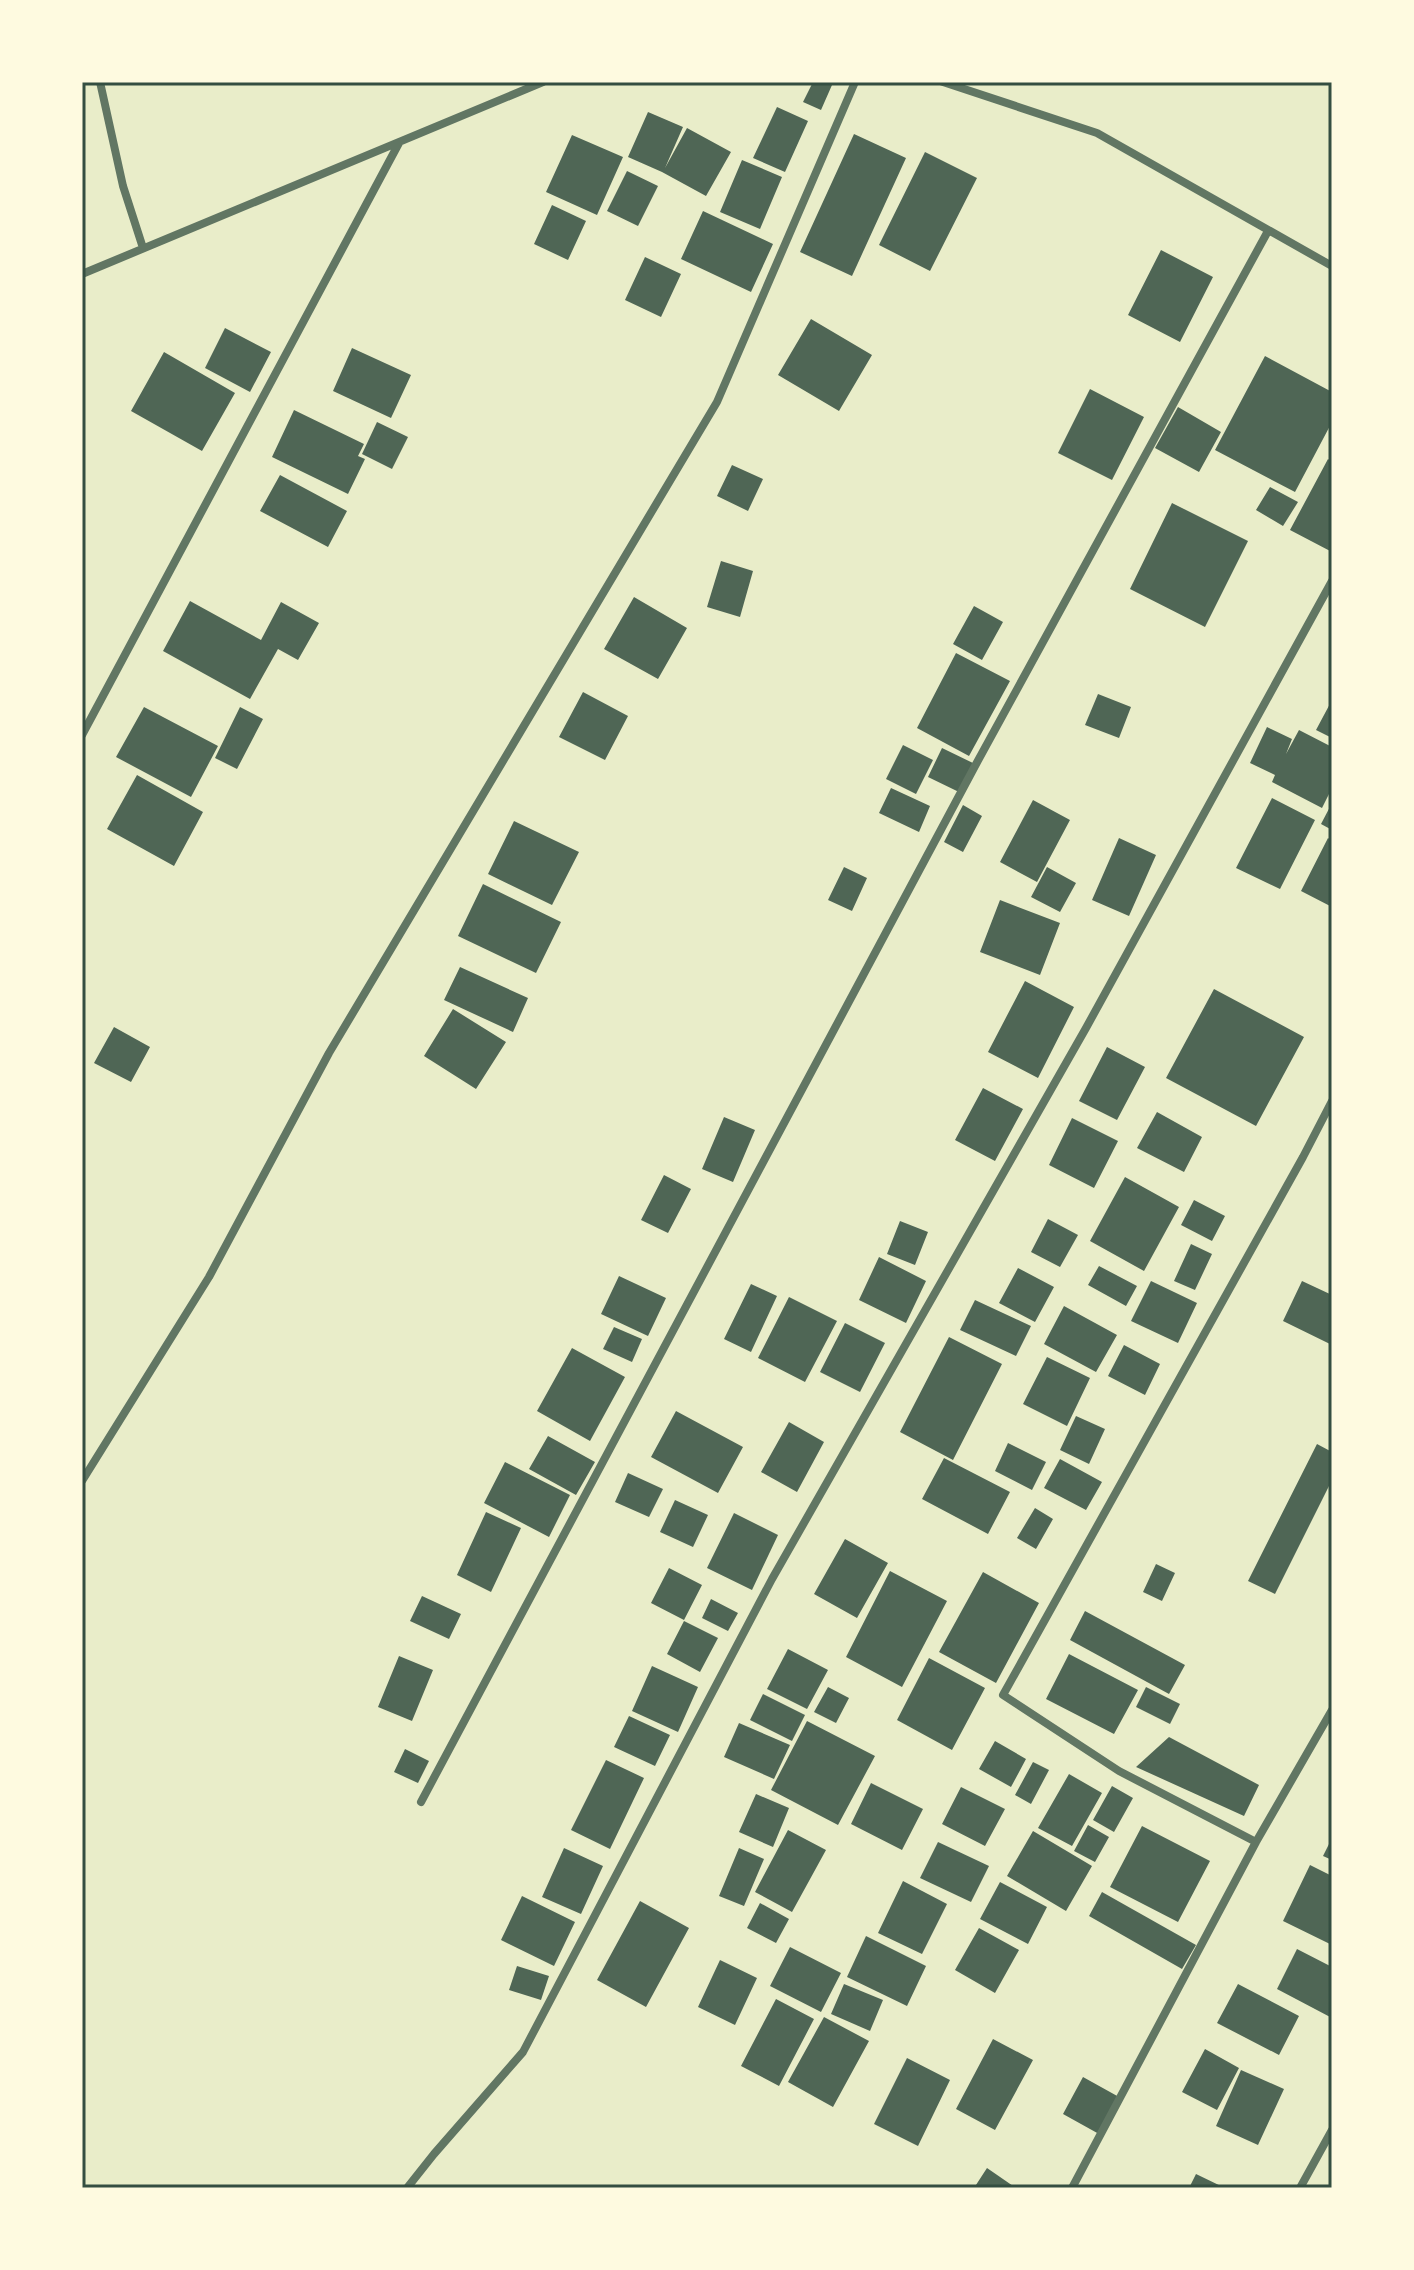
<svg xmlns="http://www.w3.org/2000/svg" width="1414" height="2270" viewBox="0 0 1414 2270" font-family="Karla,sans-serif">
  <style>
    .building { fill: #4f6655 }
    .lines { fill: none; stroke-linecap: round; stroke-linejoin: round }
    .minor { stroke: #617663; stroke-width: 8 }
    .neatline { fill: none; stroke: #344e41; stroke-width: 3 }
  </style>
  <rect width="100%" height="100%" fill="#e9edc9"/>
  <!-- building -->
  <path class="building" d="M813 82H826L832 85 821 110 803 102Z
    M777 107 808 121 785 172 753 158Z
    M648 112 683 127 665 168 687 128 731 152 706 196 662 172 628 157Z
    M854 134 906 158 852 276 800 252Z
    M572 135 623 157 597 215 546 192Z
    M925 152 977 178 930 271 879 245Z
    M742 160 782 177 760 229 720 212Z
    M627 171 658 186 638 226 607 211Z
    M552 205 586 221 568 260 534 244Z
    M703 211 773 244 751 292 681 259Z
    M1161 250 1213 277 1180 342 1128 315Z
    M645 257 681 274 661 317 625 300Z
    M811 319 872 355 839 411 778 375Z
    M225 328 271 352 250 392 205 368Z
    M352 348 411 375 391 418 333 391Z
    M164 352 235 393 202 451 131 411Z
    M1265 356 1332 392V422L1295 492 1215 450Z
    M1090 389 1144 417 1112 480 1058 453Z
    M1178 407 1221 432 1199 472 1155 448Z
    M294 410 364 444 358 456 365 459 348 494 272 457Z
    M377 422 408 437 392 469 362 454Z
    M1328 459 1332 462V552L1290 530Z
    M732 465 763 479 748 511 717 496Z
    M280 475 347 511 328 547 260 511Z
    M1270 487 1298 502 1283 526 1256 510Z
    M1172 503 1248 541 1205 627 1130 589Z
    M721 561 753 571 740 617 707 607Z
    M634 597 687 628 658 679 604 649Z
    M190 601 261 640 281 602 319 623 298 660 278 649 250 699 163 651Z
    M974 606 1003 622 982 660 953 644Z
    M956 653 1010 681 969 756 917 728Z
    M583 692 628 716 605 760 559 737Z
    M1098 694 1131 707 1119 738 1085 725Z
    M1332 700V738L1316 730Z
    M144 707 218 746 191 797 116 757Z
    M240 707 263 719 237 769 215 758Z
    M1267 727 1292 739 1286 754 1299 730 1332 747V788L1322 808 1272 782 1275 775 1250 763Z
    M903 745 933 760 916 794 886 779Z
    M942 748 975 764 961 793 928 777Z
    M137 775 203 812 174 866 107 829Z
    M891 788 930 806 919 832 879 813Z
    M1272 798 1315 820 1280 889 1236 868Z
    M1033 800 1070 820 1037 882 1000 862Z
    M1332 803V830L1321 824Z
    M963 805 982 816 963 852 944 842Z
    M514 821 579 852 552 905 488 874Z
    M1119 838 1156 855 1129 916 1092 900Z
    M1328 838 1332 841V907L1301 891Z
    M844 867 867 878 852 911 828 900Z
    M1047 867 1076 883 1060 912 1031 897Z
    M483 884 561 922 536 973 458 936Z
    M1000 900 1060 923 1040 975 980 952Z
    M460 967 528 998 513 1032 444 1000Z
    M1025 981 1074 1007 1038 1078 988 1052Z
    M1214 989 1304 1037 1256 1126 1166 1078Z
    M453 1009 506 1042 476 1089 424 1056Z
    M114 1027 150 1047 131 1082 94 1063Z
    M1107 1047 1145 1067 1117 1120 1079 1101Z
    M983 1088 1023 1109 995 1161 955 1140Z
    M1157 1112 1202 1137 1184 1172 1137 1148Z
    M724 1117 755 1130 733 1182 702 1169Z
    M1072 1118 1118 1141 1094 1188 1049 1165Z
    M664 1175 691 1189 668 1233 641 1220Z
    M1125 1177 1179 1207 1144 1271 1090 1241Z
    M1194 1200 1225 1216 1212 1241 1181 1225Z
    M1048 1219 1078 1235 1060 1267 1031 1252Z
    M900 1221 928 1232 915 1265 887 1254Z
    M1191 1244 1212 1254 1195 1290 1174 1281Z
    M879 1257 926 1281 906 1323 859 1300Z
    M1099 1266 1137 1286 1126 1306 1088 1285Z
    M1018 1268 1054 1287 1035 1322 999 1303Z
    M619 1276 666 1298 648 1336 601 1314Z
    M1151 1281 1197 1303 1178 1343 1131 1321Z
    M1302 1281 1332 1295V1345L1283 1321Z
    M751 1284 777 1296 751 1352 724 1339Z
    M789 1297 837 1321 805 1382 758 1358Z
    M975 1300 1031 1326 1016 1356 960 1330Z
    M1064 1306 1117 1335 1096 1372 1044 1344Z
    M845 1323 885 1343 860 1392 820 1372Z
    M614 1327 642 1339 632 1362 603 1349Z
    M949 1337 1002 1364 953 1460 900 1432Z
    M1124 1345 1160 1364 1145 1395 1108 1376Z
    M572 1348 625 1377 590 1441 537 1411Z
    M1047 1357 1090 1378 1067 1426 1023 1404Z
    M676 1411 743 1447 718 1493 651 1457Z
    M1076 1416 1105 1429 1089 1464 1060 1450Z
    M789 1422 824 1442 797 1492 761 1472Z
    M548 1436 595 1462 576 1495 529 1469Z
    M1008 1443 1046 1462 1032 1490 995 1471Z
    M1317 1444 1332 1452V1480L1275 1594 1248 1581Z
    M944 1458 1010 1492 988 1534 922 1499Z
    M1060 1459 1102 1482 1086 1510 1044 1488Z
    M505 1462 570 1495 549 1537 484 1503Z
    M628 1473 663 1489 649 1517 615 1502Z
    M675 1500 708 1515 693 1547 660 1532Z
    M1035 1508 1053 1519 1036 1549 1017 1538Z
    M486 1512 521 1528 491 1592 457 1575Z
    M734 1513 778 1535 752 1590 707 1568Z
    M845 1539 888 1563 857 1618 814 1594Z
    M1156 1564 1175 1573 1162 1601 1143 1592Z
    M669 1568 702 1585 684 1620 651 1603Z
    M890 1571 947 1601 902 1687 846 1657Z
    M983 1572 1039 1603 996 1683 939 1652Z
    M422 1596 461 1614 449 1639 410 1621Z
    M711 1599 738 1613 728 1631 702 1618Z
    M1085 1611 1185 1665 1169 1694 1070 1640Z
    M684 1621 718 1638 700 1672 667 1654Z
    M788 1649 828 1670 807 1709 767 1689Z
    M1069 1654 1138 1690 1114 1734 1046 1699Z
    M399 1656 433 1670 412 1721 378 1707Z
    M929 1658 985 1688 952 1750 897 1720Z
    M652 1666 698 1687 678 1732 632 1711Z
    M828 1687 849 1698 836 1723 814 1712Z
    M1146 1687 1180 1704 1170 1724 1136 1707Z
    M763 1694 805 1715 792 1741 750 1720Z
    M629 1716 670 1735 655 1766 614 1747Z
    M807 1721 875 1756 838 1825 771 1790Z
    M739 1723 790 1745 774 1779 724 1757Z
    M1169 1737 1259 1785 1244 1816 1136 1767Z
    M995 1741 1026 1759 1011 1787 979 1769Z
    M405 1749 429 1761 418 1783 394 1772Z
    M606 1760 644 1778 610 1849 571 1830Z
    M1033 1762 1049 1770 1031 1804 1015 1795Z
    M1069 1774 1102 1793 1072 1846 1038 1828Z
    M871 1783 923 1809 902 1850 851 1824Z
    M1112 1786 1133 1798 1114 1832 1093 1820Z
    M961 1787 1005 1809 985 1846 942 1824Z
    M756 1794 789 1808 773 1847 739 1832Z
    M1088 1825 1109 1837 1095 1862 1074 1851Z
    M1142 1826 1210 1861 1178 1922 1110 1887Z
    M788 1830 826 1850 792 1912 755 1892Z
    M1033 1831 1092 1866 1066 1911 1007 1876Z
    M1332 1838V1860L1323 1856Z
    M938 1842 989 1866 971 1902 920 1878Z
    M564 1848 603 1866 581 1914 542 1897Z
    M739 1848 764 1859 744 1906 719 1896Z
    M1310 1865 1332 1876V1945L1283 1921Z
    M903 1881 947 1904 922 1954 878 1933Z
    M1000 1882 1047 1907 1028 1944 980 1919Z
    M1102 1892 1196 1945 1182 1969 1089 1916Z
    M522 1896 575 1922 554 1966 501 1940Z
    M640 1901 689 1928 646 2007 597 1980Z
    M760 1903 789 1919 776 1943 747 1928Z
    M979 1928 1019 1950 995 1993 955 1970Z
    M866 1936 926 1966 907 2006 847 1977Z
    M790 1947 841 1973 821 2012 770 1986Z
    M1297 1949 1332 1967V2018L1277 1989Z
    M720 1960 757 1978 735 2025 698 2007Z
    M517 1966 549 1976 541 2000 509 1990Z
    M844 1984 883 2000 870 2031 831 2014Z
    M1238 1984 1299 2016 1279 2055 1217 2023Z
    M776 1999 814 2019 779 2086 741 2066Z
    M824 2017 869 2041 833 2107 788 2082Z
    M993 2039 1033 2060 995 2130 956 2109Z
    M1205 2049 1239 2068 1217 2110 1182 2092Z
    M907 2058 950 2080 918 2146 874 2124Z
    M1241 2070 1284 2089 1258 2145 1216 2126Z
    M1083 2077 1119 2097 1099 2134 1063 2114Z
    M987 2168 1016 2188H974Z
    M1196 2174 1225 2188H1189Z"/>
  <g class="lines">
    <!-- minor -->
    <path class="minor" d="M100 82 123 186 143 248
      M943 82 1097 133 1332 266
      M82 274 543 82
      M82 735 399 143
      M82 1481 209 1277 329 1053 717 402 855 82
      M421 1802 975 766 1268 231
      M1256 1842 1119 1771 1003 1695 1303 1157 1332 1101
      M407 2188 434 2154 523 2052 772 1579 1086 1028 1332 581
      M1072 2188 1256 1842 1332 1710
      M1300 2188 1332 2130"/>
  </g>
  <!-- border -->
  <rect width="1414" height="2270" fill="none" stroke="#fefae0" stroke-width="168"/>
  <rect x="84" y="84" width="1246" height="2102" class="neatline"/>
</svg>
